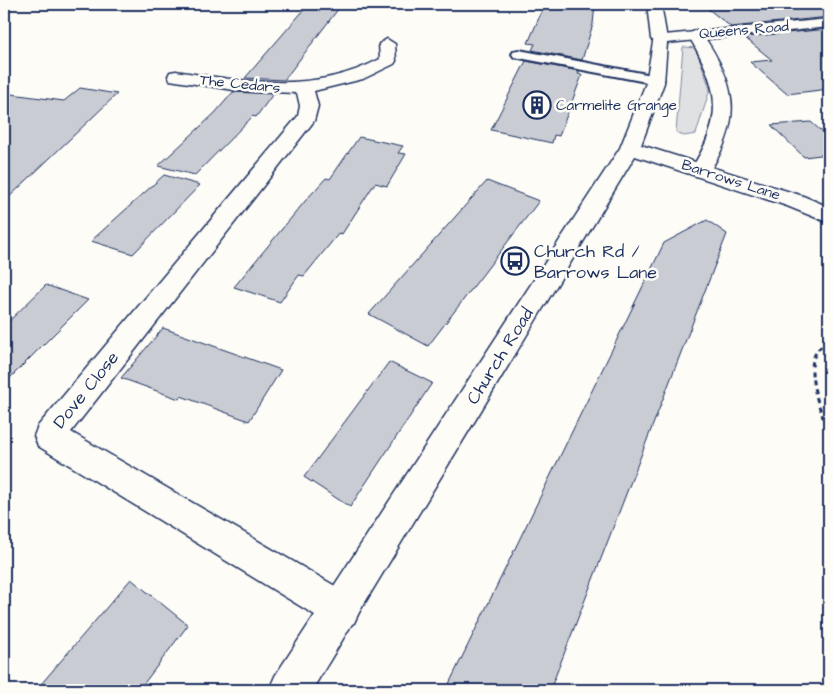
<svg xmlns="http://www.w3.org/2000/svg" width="833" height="694" viewBox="0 0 833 694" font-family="'Architects Daughter',sans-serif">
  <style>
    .green { fill: #e0e1e3; stroke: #7e88a0 }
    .building { fill: #c9ccd3; stroke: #1b2f5e }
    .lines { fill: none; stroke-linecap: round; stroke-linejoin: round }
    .lane-casing { stroke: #1b2f5e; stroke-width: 4 }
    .street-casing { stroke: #1b2f5e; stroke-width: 3 }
    .secondary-casing { stroke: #1b2f5e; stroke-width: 3 }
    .path { stroke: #1b2f5e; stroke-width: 3; stroke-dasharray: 5 4; stroke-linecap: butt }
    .lane { fill: #fdfcf7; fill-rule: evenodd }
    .street { fill: #fdfcf7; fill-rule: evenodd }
    .secondary { fill: #fdfcf7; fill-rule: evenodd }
    .labels { text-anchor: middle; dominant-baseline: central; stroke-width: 5; stroke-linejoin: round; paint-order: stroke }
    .far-street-label { font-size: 15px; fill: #1b2f5e; stroke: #fdfcf7 }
    .far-poi-label { font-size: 15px; fill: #1b2f5e; stroke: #fdfcf7; text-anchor: start }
    .poi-label { font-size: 18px; fill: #1b2f5e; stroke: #fdfcf7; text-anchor: start }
    .street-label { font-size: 18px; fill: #1b2f5e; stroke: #fdfcf7 }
  </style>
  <rect width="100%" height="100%" fill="#fdfcf7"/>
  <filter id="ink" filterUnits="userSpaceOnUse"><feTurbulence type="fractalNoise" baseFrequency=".02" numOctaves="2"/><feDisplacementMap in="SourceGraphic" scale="10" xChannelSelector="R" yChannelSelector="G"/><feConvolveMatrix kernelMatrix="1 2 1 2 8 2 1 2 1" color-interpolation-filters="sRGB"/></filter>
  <g filter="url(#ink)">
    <!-- green -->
    <path class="green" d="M683 47 696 48 710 89 696 134 684 136 676 132Z"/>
    <!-- building -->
    <path class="building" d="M309 4H342L284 80 245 78Z
      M545 4H595L593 24 582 60 532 50 535 44 528 43Z
      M702 4H829V17L731 27Z
      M829 29V89L787 94 750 62 772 60 744 37Z
      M526 61 579 71 578 74 582 75 559 136 554 135 552 143 491 130Z
      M80 88 117 94 4 202V93L64 101Z
      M233 92 273 94 256 117 253 116 195 175 158 166 215 113Z
      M811 122 829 138V154L804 157 771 125Z
      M359 137 403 146 398 153 406 154 387 186 375 183 342 234 339 233 304 276 299 275 280 302 234 287 306 200 326 178 330 179Z
      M164 175 200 185 133 254 91 241Z
      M487 181 539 201 428 346 369 314Z
      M707 220 727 234 550 690H446L664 243Z
      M46 285 88 300 4 384V326Z
      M163 328 281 370 249 421 181 396 179 399 121 378Z
      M389 362 432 383 350 507 304 477Z
      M131 579 188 625 139 690H36Z"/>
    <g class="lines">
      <!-- lane casing -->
      <g class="lane-casing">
        <path id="lane" d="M519 50 657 76 664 80 657 84 514 57 512 54 514 51Z"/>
      </g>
      <!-- street casing -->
      <g class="street-casing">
        <path id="street" d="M647 4H661L667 39 664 42 659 44 651 39Z
          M696 30 701 32C737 84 744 119 708 174L701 175 694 174 691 169C725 118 719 86 688 35Z
          M387 39 395 44 396 61 394 64 363 79 314 91 318 106 314 121 71 432 354 597 360 610 354 623 341 629 328 623 38 446 34 436 38 426 298 116 300 106 297 93 240 91 176 81 170 80 168 76 170 72 176 71C246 82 314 94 380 59L379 44Z"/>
      </g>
      <!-- secondary casing -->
      <g class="secondary-casing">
        <path id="secondary" d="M829 19V27L667 43 664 83 641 145 803 196 829 207V223L787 206 635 156 312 690H269L275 676 620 148 646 83 654 36Z"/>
      </g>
      <!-- path -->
      <path class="path" d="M829 341C825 344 820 347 817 351 803 371 822 413 829 434"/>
      <!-- lane -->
      <use href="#lane" class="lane"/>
      <!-- street -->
      <use href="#street" class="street"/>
      <!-- secondary -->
      <use href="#secondary" class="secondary"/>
    </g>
  </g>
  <!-- icons -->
  <defs>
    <g id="building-ring" transform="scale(1.4375)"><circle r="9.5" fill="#fdfcf7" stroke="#1b2f5e" stroke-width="1.5"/><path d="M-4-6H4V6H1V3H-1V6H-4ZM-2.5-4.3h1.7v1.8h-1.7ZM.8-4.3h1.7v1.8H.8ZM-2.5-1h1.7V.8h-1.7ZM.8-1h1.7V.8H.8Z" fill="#1b2f5e"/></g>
    <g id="bus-ring" transform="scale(1.4375)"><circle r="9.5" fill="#fdfcf7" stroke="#1b2f5e" stroke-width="1.5"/><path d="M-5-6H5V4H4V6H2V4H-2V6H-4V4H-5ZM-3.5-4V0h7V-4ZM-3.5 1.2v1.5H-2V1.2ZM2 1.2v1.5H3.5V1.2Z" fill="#1b2f5e"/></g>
  </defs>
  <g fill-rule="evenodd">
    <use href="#building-ring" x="537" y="105"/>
    <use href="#bus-ring" x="515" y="261"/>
  </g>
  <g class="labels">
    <!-- far-street labels -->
    <g class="far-street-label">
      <text transform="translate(744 30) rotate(-5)">Queens Road</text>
      <text transform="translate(240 84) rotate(6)">The Cedars</text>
      <text transform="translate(731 180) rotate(18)">Barrows Lane</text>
    </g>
    <!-- far-poi labels -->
    <g class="far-poi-label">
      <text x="556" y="105">Carmelite Grange</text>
    </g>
    <!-- poi labels -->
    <g class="poi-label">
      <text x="534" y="251">Church Rd /<tspan x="534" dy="21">Barrows Lane</tspan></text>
    </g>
    <!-- street labels -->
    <g class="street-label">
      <text transform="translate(500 356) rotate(-58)">Church Road</text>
      <text transform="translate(86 390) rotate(-51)">Dove Close</text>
    </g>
  </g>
  <!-- margin -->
  <rect width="833" height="694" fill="none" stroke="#fdfcf7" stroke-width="20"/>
  <rect x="10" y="10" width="813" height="674" fill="none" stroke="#1b2f5e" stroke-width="2" filter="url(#ink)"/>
</svg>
